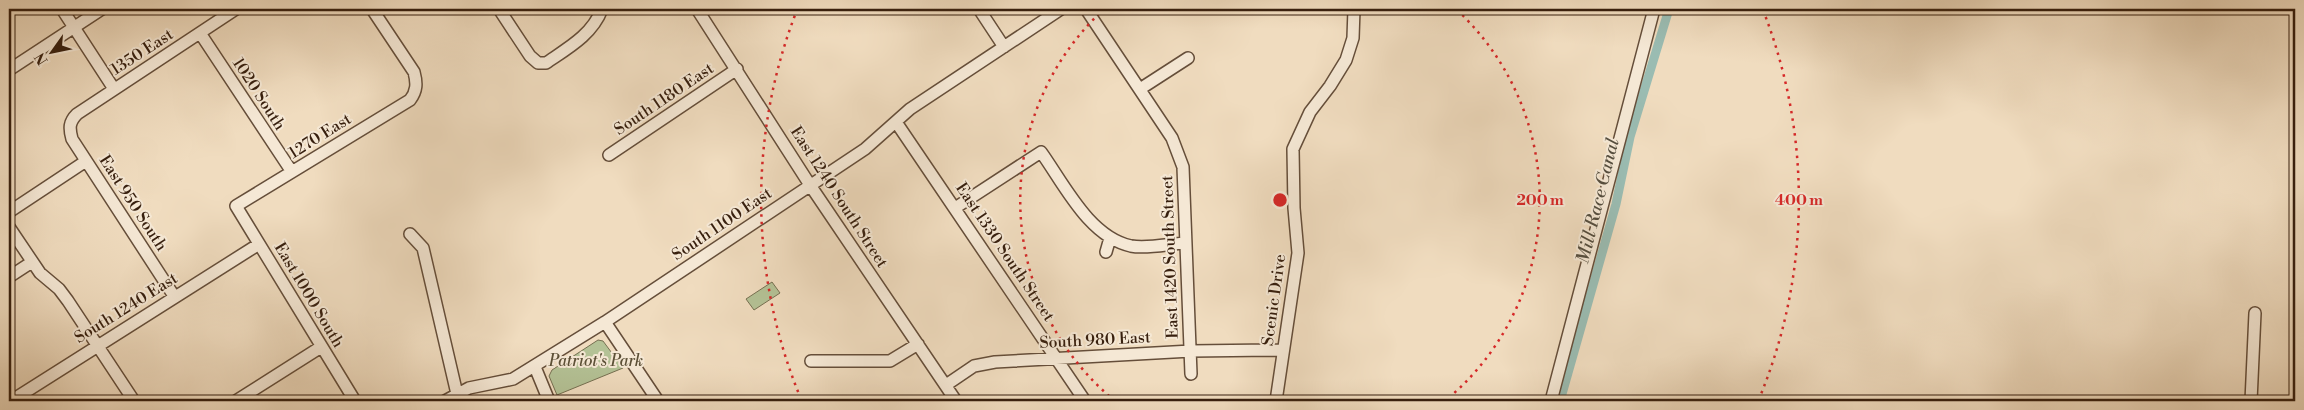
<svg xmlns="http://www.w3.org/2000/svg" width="2304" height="410" viewBox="0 0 2304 410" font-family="'Libre Bodoni',serif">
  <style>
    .green { fill: #b4c296; stroke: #767052 }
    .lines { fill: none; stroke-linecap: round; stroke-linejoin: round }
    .canal { stroke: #9abcb2; stroke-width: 9 }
    .minor-casing { stroke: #654e3a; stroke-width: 14 }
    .minor { stroke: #f5e8d5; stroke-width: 11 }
    .ring { fill: none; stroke: #d62828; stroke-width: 2.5; stroke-dasharray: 2.5 5 }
    .labels { text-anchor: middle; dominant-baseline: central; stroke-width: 4; stroke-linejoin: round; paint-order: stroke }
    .street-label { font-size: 16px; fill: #371f0e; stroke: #f5e8d5 }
    .park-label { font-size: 16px; font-style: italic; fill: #5c5037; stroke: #f5e8d5 }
    .water-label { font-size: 18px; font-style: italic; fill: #554e3f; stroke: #f5e8d5 }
    .centre { fill: #d62828; stroke: #f5e8d5; stroke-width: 2.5 }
    .ring-label { font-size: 15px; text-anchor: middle; font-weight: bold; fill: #d62828; stroke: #f5e8d5; stroke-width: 4; stroke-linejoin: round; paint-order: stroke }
  </style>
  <rect width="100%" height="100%" fill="#f0dcbf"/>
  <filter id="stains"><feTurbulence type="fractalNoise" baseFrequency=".004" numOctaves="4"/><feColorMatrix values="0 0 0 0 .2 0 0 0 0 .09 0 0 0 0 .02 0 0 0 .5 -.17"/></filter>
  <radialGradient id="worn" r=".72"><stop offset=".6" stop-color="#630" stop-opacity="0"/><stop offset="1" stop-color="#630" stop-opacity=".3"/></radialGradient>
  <!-- green -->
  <path class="green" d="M772 282 780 293 754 310 746 299Z
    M598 340 603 341 623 368 557 395 549 376 552 370Z"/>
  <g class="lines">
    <!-- canal -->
    <path class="canal" d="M1560 401 1616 204 1630 137 1669 9"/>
    <!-- minor casing -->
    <g class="minor-casing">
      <path id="minor" d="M62 9 114 89
        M499 9 530 56 538 63H546C568 48 592 35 602 9
        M697 9 810 185 956 401
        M979 9 1004 47
        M1086 9 1172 138 1183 167 1191 374
        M200 33 292 172
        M9 70 102 9
        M1140 89 1188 58
        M896 122 1085 401
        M609 155 737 69
        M955 208 1041 152C1064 184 1089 237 1131 246 1147 249 1168 244 1185 243
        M9 212 86 161
        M9 227 40 273 59 289 68 301 134 401
        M410 234 423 248 457 394
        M1106 252 1110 238
        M9 277 32 262
        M174 296 72 139C69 128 69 122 77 114L236 9
        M605 322 658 401
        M811 361H890L918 344
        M535 367 549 401
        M946 385 974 366 995 362 1191 351 1283 350
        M11 401 259 244
        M236 401 321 347
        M355 401 236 206 410 100C417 91 417 83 414 72L372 9
        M445 401 469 388 513 379 605 322 865 149 910 109 1061 9
        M1276 401 1298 253 1294 208 1293 149 1310 112 1330 86 1346 60 1353 38 1354 9
        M1551 401 1654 9
        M2251 401 2255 313"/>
    </g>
    <!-- minor -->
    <use href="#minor" class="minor"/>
  </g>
  <!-- distance rings -->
  <g class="ring">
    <path d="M1115 401A260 260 0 0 1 1103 10M1457 10A260 260 0 0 1 1445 401"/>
    <path d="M801 399A519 519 0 0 1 797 10M1763 10A519 519 0 0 1 1759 399"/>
  </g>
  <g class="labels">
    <!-- street labels -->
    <g class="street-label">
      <text transform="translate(142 52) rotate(-33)">1350 East</text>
      <text transform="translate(259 94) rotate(57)">1020 South</text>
      <text transform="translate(664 99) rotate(-34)">South 1180 East</text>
      <text transform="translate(320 136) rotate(-32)">1270 East</text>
      <text transform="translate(839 197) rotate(57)">East 1240 South Street</text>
      <text transform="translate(133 203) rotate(57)">East 950 South</text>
      <text transform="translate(722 224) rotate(-34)">South 1100 East</text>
      <text transform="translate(1005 252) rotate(56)">East 1330 South Street</text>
      <text transform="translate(1170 257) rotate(-92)">East 1420 South Street</text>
      <text transform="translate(309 295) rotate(59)">East 1000 South</text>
      <text transform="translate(1274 300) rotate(-82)">Scenic Drive</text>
      <text transform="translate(126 308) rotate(-32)">South 1240 East</text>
      <text transform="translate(1095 340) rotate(-3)">South 980 East</text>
    </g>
    <!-- park labels -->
    <g class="park-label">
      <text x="596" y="361">Patriot's Park</text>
    </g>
    <!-- water labels -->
    <g class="water-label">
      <text transform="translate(1598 201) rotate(-76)">Mill Race Canal</text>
    </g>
  </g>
  <circle cx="1280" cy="200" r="8" class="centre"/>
  <g class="ring-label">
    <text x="1540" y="205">200 m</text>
    <text x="1799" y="205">400 m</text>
  </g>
  <!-- margin -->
  <rect width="2304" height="410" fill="none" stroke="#f0dcbf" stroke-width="30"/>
  <rect x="10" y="10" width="2284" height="390" fill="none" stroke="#371f0e" stroke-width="2.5"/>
  <rect x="15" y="15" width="2274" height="380" fill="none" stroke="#371f0e"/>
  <!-- north arrow -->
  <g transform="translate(52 52) rotate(237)" stroke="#f5e8d5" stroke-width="4" paint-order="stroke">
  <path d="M0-4L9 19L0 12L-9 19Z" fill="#371f0e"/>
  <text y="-8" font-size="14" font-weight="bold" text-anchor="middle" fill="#371f0e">N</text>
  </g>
  <rect width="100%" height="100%" filter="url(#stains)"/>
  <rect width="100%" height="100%" fill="url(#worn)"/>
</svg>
